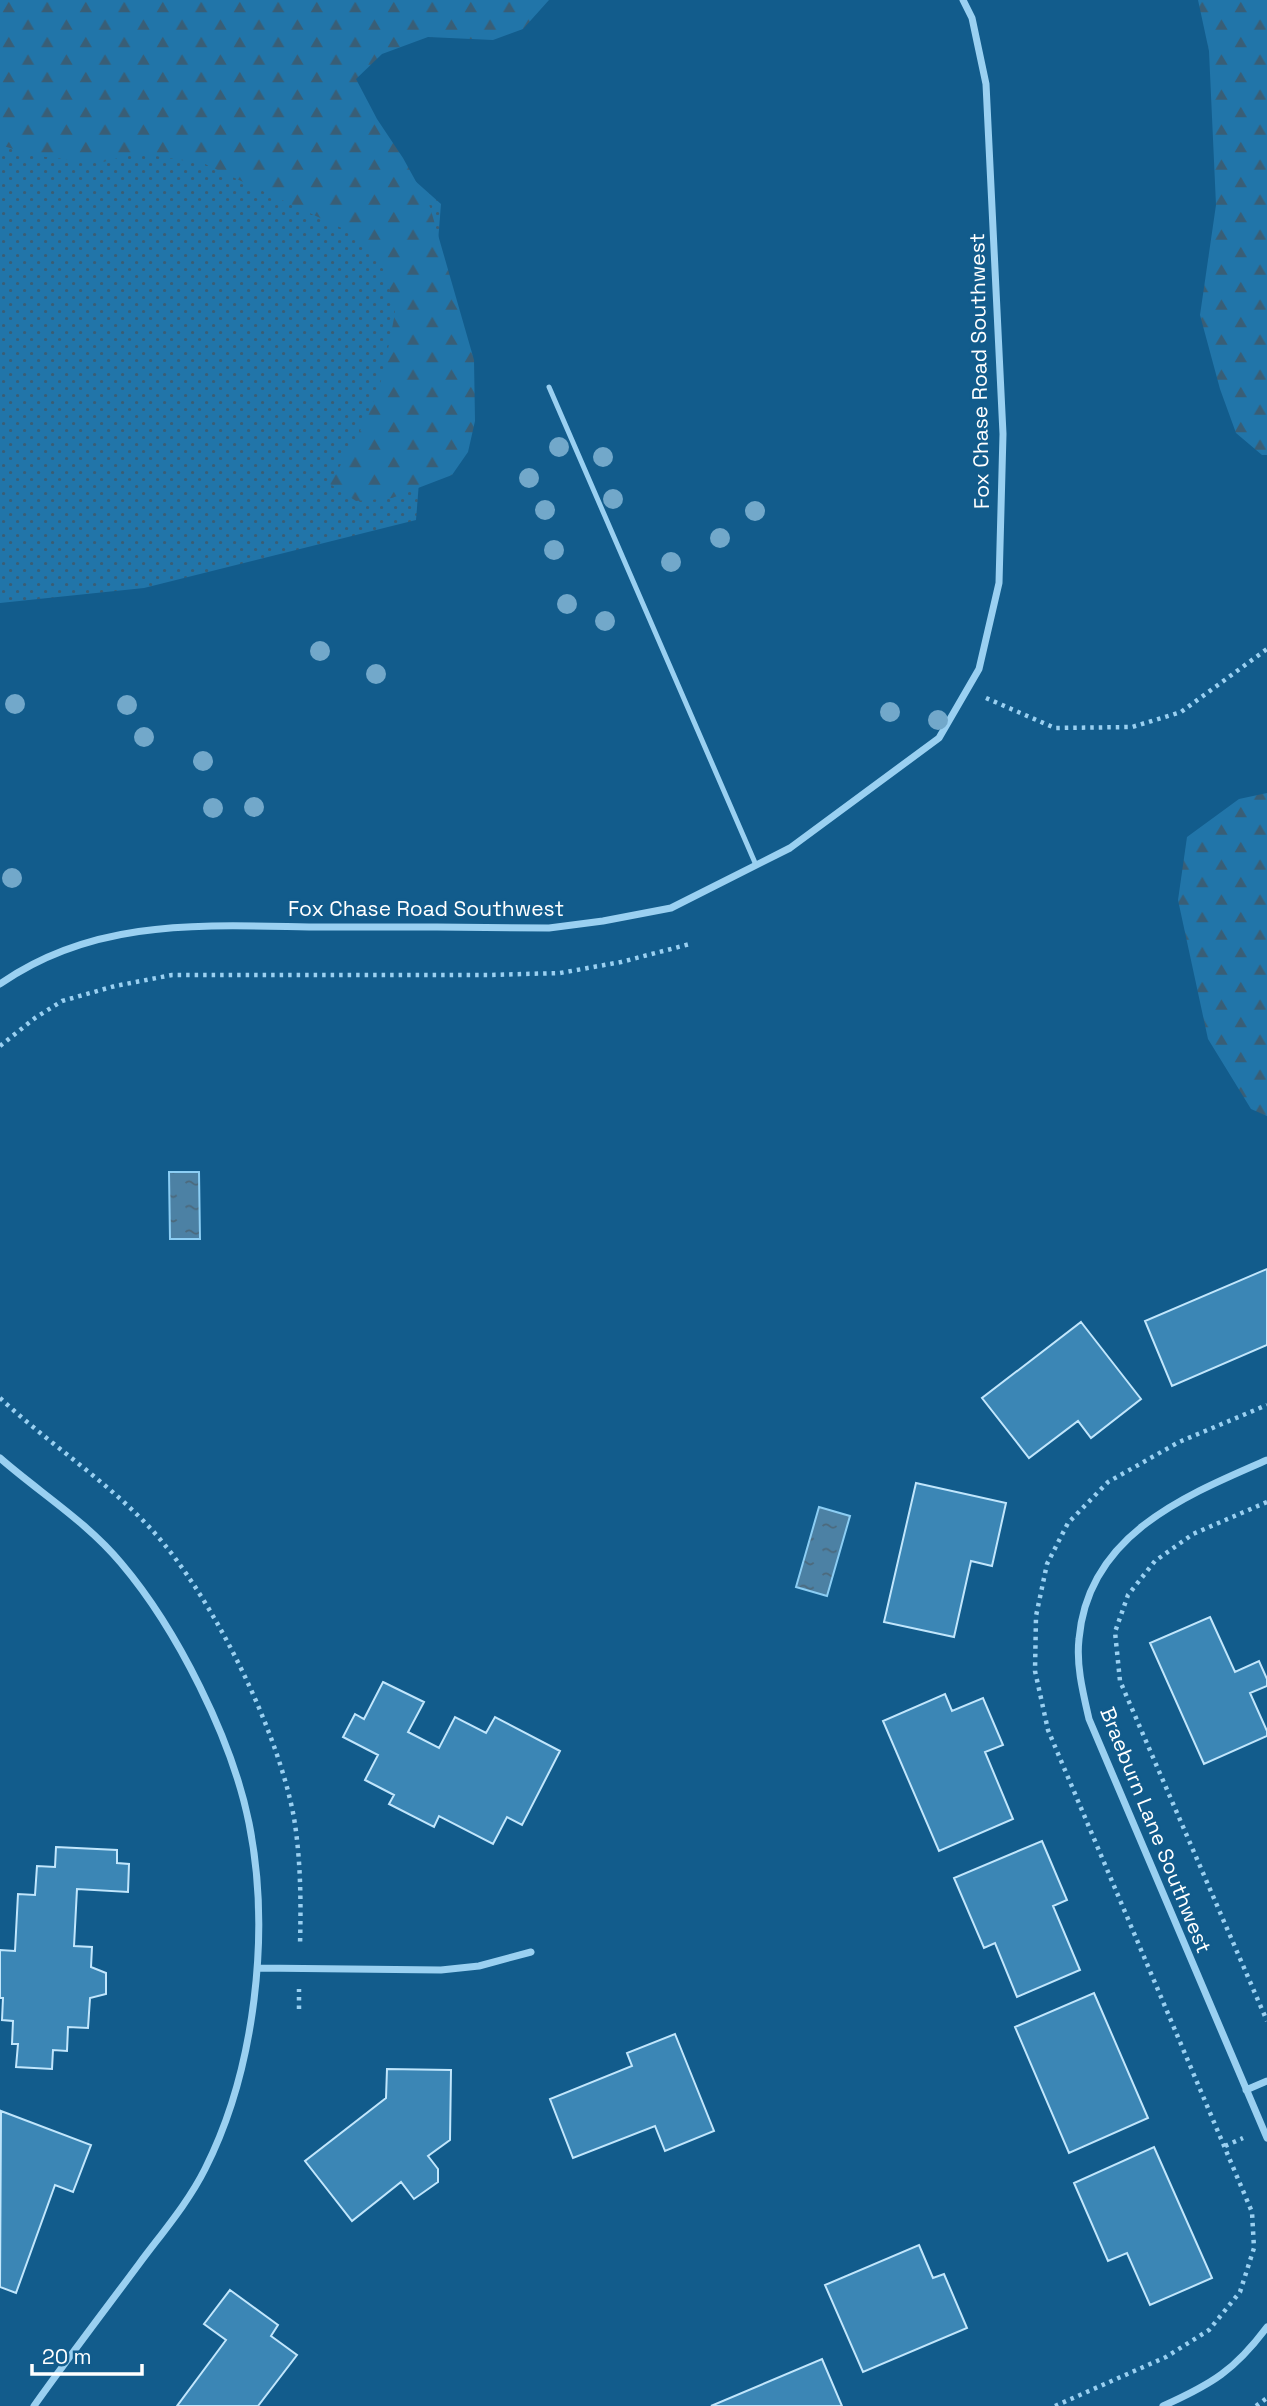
<svg xmlns="http://www.w3.org/2000/svg" width="1267" height="2406" viewBox="0 0 1267 2406" font-family="'Space Grotesk',sans-serif">
  <style>
    .grass { fill: url(#grass-dots) }
    .forest { fill: url(#forest-firs) }
    .water { fill: url(#water-ripples); stroke: #8ccef4; stroke-width: 2 }
    .building { fill: #3b86b5; stroke: #c1e6fc; stroke-width: 2 }
    .lines { fill: none; stroke-linecap: round; stroke-linejoin: round }
    .path { stroke: #9ad0f1; stroke-width: 4.5; stroke-dasharray: 3.5 5; stroke-linecap: butt }
    .lane { stroke: #9ad0f1; stroke-width: 5 }
    .street { stroke: #9ad0f1; stroke-width: 7 }
    .tree { fill: #72a8ca }
    .labels { text-anchor: middle; dominant-baseline: central; stroke-width: 5; stroke-linejoin: round; paint-order: stroke }
    .street-label { font-size: 21px; fill: #fff; stroke: #125c8c }
  </style>
  <defs>
    <pattern id="grass-dots" width="8" height="8" patternUnits="userSpaceOnUse" patternTransform="scale(1.75)"><rect width="8" height="8" fill="#2175a9"/><path d="M2 2h.1M6 6h.1" fill="none" stroke="#395e76" stroke-width="1.8" stroke-linecap="round"/></pattern>
    <pattern id="forest-firs" width="22" height="20" patternUnits="userSpaceOnUse" patternTransform="scale(1.75)"><rect width="22" height="20" fill="#2175a9"/><path d="M5 1l3.5 6h-7zM16 11l3.5 6h-7z" fill="#395e76"/></pattern>
    <pattern id="water-ripples" width="26" height="14" patternUnits="userSpaceOnUse" patternTransform="scale(1.75)"><rect width="26" height="14" fill="#4c81a4"/><path d="M2 4q2-2 4 0t4 0M15 11q2-2 4 0t4 0" fill="none" stroke="#4c697c"/></pattern>
  </defs>
  <rect width="100%" height="100%" fill="#125c8c"/>
  <!-- grass -->
  <path class="grass" d="M0 0 259 42 441 204 416 520 144 588 0 603Z"/>
  <!-- forest -->
  <path class="forest" d="M0 0H549L523 29 493 40 428 37 382 54 356 79 377 119 403 158 430 207 474 360 475 421 468 452 452 475 392 498 356 501 330 484 368 416 383 375 395 313 385 271 348 231 205 164 138 153 99 163 37 156 0 145Z
    M1198 0H1267V455H1262L1236 433 1220 389 1200 315 1216 205 1209 51Z
    M1267 793V1116L1251 1109 1208 1039 1178 900 1187 837 1239 799Z"/>
  <!-- water -->
  <path class="water" d="M169 1172H199L200 1239H170Z
    M819 1507 850 1516 827 1596 796 1587Z"/>
  <!-- building -->
  <path class="building" d="M1267 1269V1345L1172 1386 1145 1321Z
    M1081 1322 1141 1399 1091 1438 1078 1421 1029 1458 982 1398Z
    M916 1483 1006 1503 992 1566 971 1561 954 1637 884 1622Z
    M1210 1617 1235 1672 1259 1661 1267 1679V1686L1250 1693 1267 1731V1736L1204 1764 1150 1643Z
    M383 1682 424 1702 408 1732 439 1748 455 1717 486 1733 495 1717 560 1751 522 1825 507 1817 493 1844 439 1816 434 1827 389 1804 394 1795 365 1780 378 1755 343 1737 355 1714 364 1719Z
    M945 1694 952 1711 983 1698 1003 1745 985 1752 1013 1819 939 1851 883 1721Z
    M1042 1841 1067 1900 1053 1906 1080 1970 1017 1997 995 1943 984 1948 954 1878Z
    M56 1847 117 1850V1863L129 1864 128 1892 77 1889 74 1946 92 1947 91 1967 106 1973V1994L90 1998 88 2028 68 2027 67 2051 53 2050 52 2069 16 2067 18 2044H12L13 2021 2 2020 3 1998H0V1950L15 1951 18 1894 35 1895 37 1866 55 1867Z
    M1094 1993 1148 2118 1069 2153 1015 2027Z
    M675 2034 714 2131 665 2151 655 2126 573 2158 550 2099 632 2066 627 2053Z
    M387 2069 451 2070 450 2140 428 2156 438 2169V2182L414 2199 401 2182 352 2221 305 2161 386 2098Z
    M1 2111 91 2145 73 2192 55 2185 16 2293 0 2287Z
    M1154 2147 1212 2278 1150 2305 1127 2253 1108 2261 1074 2183Z
    M919 2245 933 2278 944 2274 967 2328 863 2372 825 2285Z
    M230 2290 278 2325 271 2336 297 2355 258 2406H177L226 2340 204 2324Z
    M822 2359 842 2406H711Z"/>
  <g class="lines">
    <!-- path -->
    <path class="path" d="M986 698 1055 728 1132 727 1181 712 1267 649
      M0 1046 35 1018 62 1001 115 986 172 975H489L560 973 621 962 690 944
      M0 1398C49 1444 107 1481 152 1530 213 1597 278 1730 294 1818 301 1861 301 1903 300 1945
      M1267 1502 1193 1534 1155 1561 1128 1595 1115 1632 1120 1681 1267 2021
      M299 2009V1989
      M1225 2146 1243 2138
      M1055 2406 1166 2357 1209 2330 1240 2292 1254 2248 1252 2212 1048 1730 1035 1671 1036 1616 1047 1564 1068 1523 1108 1482 1179 1442 1267 1405
      M1256 2406 1267 2398"/>
    <!-- lane -->
    <path class="lane" d="M549 387 756 865"/>
    <!-- street -->
    <path class="street" d="M0 984C99 915 211 926 325 927 400 927 474 927 549 928L603 921 671 908 790 848 939 738 979 669 999 583 1003 434 986 84 972 18 963 0
      M0 1458C40 1493 87 1522 121 1563 177 1629 232 1739 249 1823 271 1932 255 2070 205 2169 188 2203 162 2233 139 2264 104 2311 68 2358 34 2406
      M1267 1460C1184 1496 1088 1535 1079 1639 1076 1665 1083 1693 1089 1719L1267 2138
      M257 1968 441 1970 479 1966 531 1952
      M1246 2090 1267 2081
      M1163 2406C1212 2384 1235 2370 1267 2327"/>
  </g>
  <!-- trees -->
  <g class="tree">
    <circle cx="559" cy="447" r="10"/>
    <circle cx="603" cy="457" r="10"/>
    <circle cx="529" cy="478" r="10"/>
    <circle cx="613" cy="499" r="10"/>
    <circle cx="545" cy="510" r="10"/>
    <circle cx="755" cy="511" r="10"/>
    <circle cx="720" cy="538" r="10"/>
    <circle cx="554" cy="550" r="10"/>
    <circle cx="671" cy="562" r="10"/>
    <circle cx="567" cy="604" r="10"/>
    <circle cx="605" cy="621" r="10"/>
    <circle cx="320" cy="651" r="10"/>
    <circle cx="376" cy="674" r="10"/>
    <circle cx="15" cy="704" r="10"/>
    <circle cx="127" cy="705" r="10"/>
    <circle cx="890" cy="712" r="10"/>
    <circle cx="938" cy="720" r="10"/>
    <circle cx="144" cy="737" r="10"/>
    <circle cx="203" cy="761" r="10"/>
    <circle cx="254" cy="807" r="10"/>
    <circle cx="213" cy="808" r="10"/>
    <circle cx="12" cy="878" r="10"/>
  </g>
  <g class="labels">
    <!-- street labels -->
    <g class="street-label">
      <text transform="translate(979 371) rotate(-91)">Fox Chase Road Southwest</text>
      <text x="426" y="908">Fox Chase Road Southwest</text>
      <text transform="translate(1156 1830) rotate(68)">Braeburn Lane Southwest</text>
    </g>
  </g>
  <!-- scale -->
  <path d="M32 2364v10h110v-10" fill="none" stroke="#ffffff" stroke-width="3.5"/>
  <text x="42" y="2364" font-size="21" fill="#ffffff" stroke="#125c8c" stroke-width="5" paint-order="stroke">20 m</text>
</svg>
